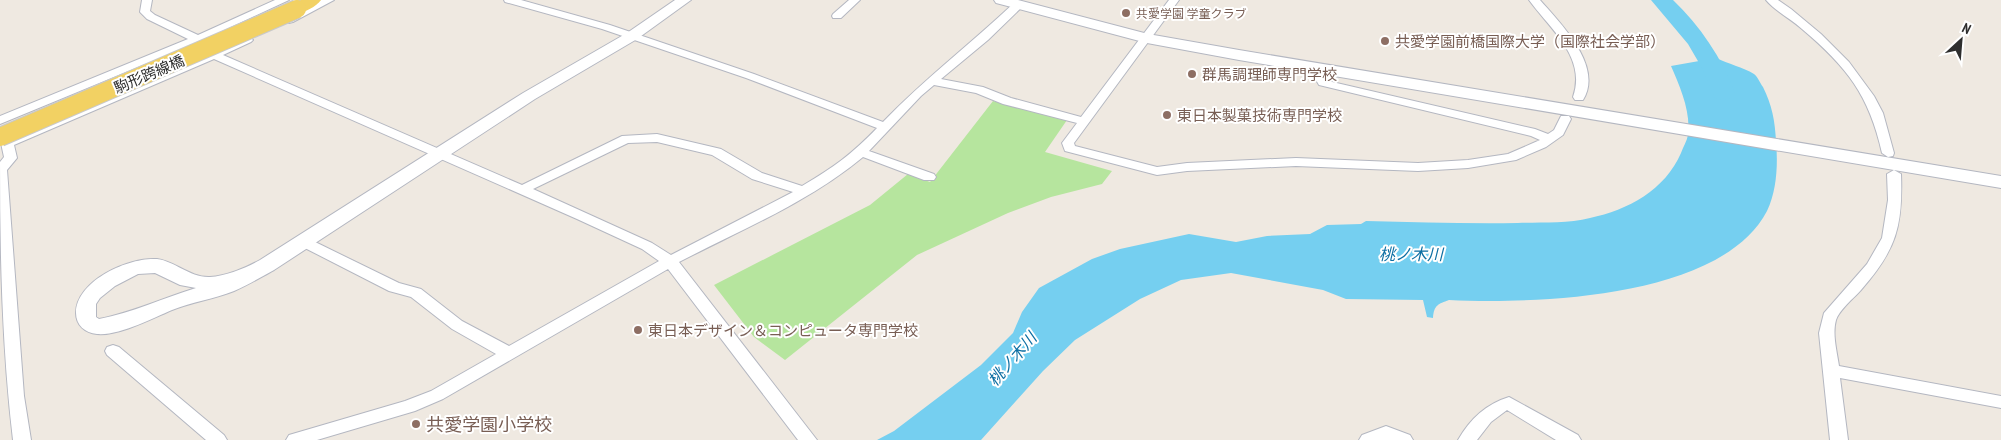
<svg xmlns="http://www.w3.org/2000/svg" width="2001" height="440" viewBox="0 0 2001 440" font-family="'PT Sans Narrow','Noto Sans JP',sans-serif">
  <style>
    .green { fill: #b6e59e }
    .water { fill: #75cff0 }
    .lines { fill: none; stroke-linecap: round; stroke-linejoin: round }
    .river { fill: #75cff0; fill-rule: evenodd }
    .street-casing { stroke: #b4b7c1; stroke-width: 2 }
    .secondary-casing { stroke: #b4b7c1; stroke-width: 2 }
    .primary-casing { stroke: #c9c9c9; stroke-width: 3 }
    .street { fill: #fff; fill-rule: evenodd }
    .secondary { fill: #fff; fill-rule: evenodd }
    .primary { fill: #f2d163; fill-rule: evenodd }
    .primary-bridge-casing { stroke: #c9c9c9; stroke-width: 20; stroke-linecap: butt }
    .primary-bridge { stroke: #f2d163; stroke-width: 18 }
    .education-dot { fill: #8d6e63; stroke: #fff; stroke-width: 2 }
    .labels { text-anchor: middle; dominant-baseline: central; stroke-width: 4; stroke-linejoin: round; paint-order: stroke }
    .far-education-label { font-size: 12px; fill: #785e54; stroke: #fff; text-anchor: start }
    .education-label { font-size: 15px; fill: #785e54; stroke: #fff; text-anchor: start }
    .street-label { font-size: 15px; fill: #2e2e2e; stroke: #fff }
    .water-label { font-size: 16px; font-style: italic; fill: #0d6fa3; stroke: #fff }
    .near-education-label { font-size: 18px; fill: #785e54; stroke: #fff; text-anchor: start }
  </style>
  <rect width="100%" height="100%" fill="#efe9e1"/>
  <!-- green -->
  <path class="green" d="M993 101 1067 120 1045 152 1112 171 1102 184 1051 197 1008 213 917 255 785 360 754 337 714 285 870 205 908 174 930 182Z"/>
  <!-- water -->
  <path class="water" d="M1716 58C1728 64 1743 67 1754 74 1758 77 1760 83 1763 87 1772 105 1775 121 1776 141 1778 164 1777 190 1767 211 1721 299 1535 304 1449 300 1438 304 1434 305 1433 318L1427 317 1423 300 1346 299 1323 290 1231 273 1181 280 1140 299 1075 340 1043 371 981 440H877L894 431 981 365 1013 333 1022 312 1039 288 1092 259 1120 249 1189 234 1236 242 1267 236 1310 234 1327 225 1361 224 1366 221C1417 222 1467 224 1518 223 1541 222 1567 224 1590 218 1628 210 1665 190 1681 153 1683 147 1687 141 1688 135 1691 111 1680 87 1671 66Z"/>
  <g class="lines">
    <!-- river -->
    <path class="river" d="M1651 0H1673C1700 26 1722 58 1735 93L1731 98 1723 100 1715 98 1702 68 1688 44Z"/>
    <!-- street casing -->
    <g class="street-casing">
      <path id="street" d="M142 0H152L150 11 155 15 198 35 275 0H289L205 39 216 50 243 38H251L253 40 251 42 223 55 522 185 622 136 657 134 721 149 762 173 802 186C834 167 851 155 877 128L746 78 602 29 505 2 504 0H521L610 25 754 74 883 122C924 79 971 44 1014 3L1018 2 1023 5 1022 7 988 40 941 79 983 87 1011 98 1081 117 1169 0H1179L1074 143 1075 146 1157 167 1187 163 1296 158 1418 163 1468 160 1508 154 1540 140 1531 136 1319 85 1309 68 1315 65 1319 66 1328 81 1535 129 1548 134 1554 130 1561 116H1569L1571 119 1563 135 1546 147 1516 160 1468 168 1418 171 1296 166 1187 171 1157 175 1065 151 1062 143 1077 123 1003 104 976 93 934 85 921 96 869 151 934 174 936 177 934 180H924L863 157C809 202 741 230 679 262L817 440H798L668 269 443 399 415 411 317 440H286L289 435 405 401 431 391 496 354 452 329 411 297 389 291 299 245 297 242 299 239H309L399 283 421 289 462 321 509 346 659 261 642 249 577 219 214 59 14 145 17 158 7 170 24 396 31 440H13C2 347 0 255 0 162L4 157 1 143 3 140 207 54 196 43 0 124V116L188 39 147 19 140 12ZM657 142 712 155 752 179 793 192 671 255 652 243 533 189 628 143Z
        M321 0H334L293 22 289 23 284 20Z
        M849 0H860L841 18H833L832 16 833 14Z
        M1529 0H1540C1560 23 1604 66 1583 100H1575L1573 97C1587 57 1550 29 1529 0Z
        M1766 0H1778L1791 9 1821 34 1849 62 1874 96 1883 113 1894 153 1893 156 1888 157 1882 153C1869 95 1847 67 1802 29 1791 19 1775 11 1766 0Z
        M1894 170 1901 174C1903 227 1896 250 1861 290 1854 298 1839 310 1836 320 1832 334 1837 352 1839 366L2001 396V408L1840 378 1848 440H1830L1819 333 1824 313 1867 264 1882 238 1888 200 1887 174Z
        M113 345 119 347 224 435 227 440H206L107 355 105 351 107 347Z
        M1509 397 1578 435 1581 440H1556L1507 410 1491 422 1477 440H1458C1470 419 1486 404 1509 397Z
        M1386 426 1410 435 1413 440H1359L1362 435Z"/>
    </g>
    <!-- secondary casing -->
    <g class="secondary-casing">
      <path id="secondary" d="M675 0H691L637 39 535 99 274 270C261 277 248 285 234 291 214 299 192 302 172 310 153 318 119 336 97 334 85 333 76 325 76 313 76 281 128 257 157 259 175 261 190 278 210 277 226 276 246 268 260 260L523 93 627 33ZM155 273 180 285 196 288C163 298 132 313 99 319L96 317V304L100 298 115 286 138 274Z
        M994 0H1018L1148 34 1239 50 2001 176V188L1239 60 1147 43 996 3Z"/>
    </g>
    <!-- primary casing -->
    <g class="primary-casing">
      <path id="primary" d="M301 0H321C315 8 301 15 291 12L289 9Z"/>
    </g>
    <!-- street -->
    <use href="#street" class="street"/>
    <!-- secondary -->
    <use href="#secondary" class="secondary"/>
    <!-- primary -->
    <use href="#primary" class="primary"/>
    <!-- primary-bridge casing -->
    <g class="primary-bridge-casing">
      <path id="primary-bridge" d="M0 137 297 9"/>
    </g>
    <!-- primary-bridge -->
    <use href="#primary-bridge" class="primary-bridge"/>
  </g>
  <!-- markers -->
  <g class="education-dot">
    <circle cx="1126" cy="13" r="5"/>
    <circle cx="1385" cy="41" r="5"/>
    <circle cx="1192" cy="74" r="5"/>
    <circle cx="1167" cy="115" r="5"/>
    <circle cx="638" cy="330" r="5"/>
    <circle cx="416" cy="424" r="5"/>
  </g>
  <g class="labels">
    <!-- far-education labels -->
    <g class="far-education-label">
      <text x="1136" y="13">共愛学園 学童クラブ</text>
    </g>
    <!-- education labels -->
    <g class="education-label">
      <text x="1395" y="41">共愛学園前橋国際大学（国際社会学部）</text>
      <text x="1202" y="74">群馬調理師専門学校</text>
      <text x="1177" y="115">東日本製菓技術専門学校</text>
      <text x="648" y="330">東日本デザイン＆コンピュータ専門学校</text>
    </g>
    <!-- street labels -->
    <g class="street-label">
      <text transform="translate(149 74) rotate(-23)">駒形跨線橋</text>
    </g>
    <!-- water labels -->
    <g class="water-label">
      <text x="1411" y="254">桃ノ木川</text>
      <text transform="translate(1012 359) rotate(-49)">桃ノ木川</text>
    </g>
    <!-- near-education labels -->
    <g class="near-education-label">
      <text x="426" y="424">共愛学園小学校</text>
    </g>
  </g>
  <!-- north arrow -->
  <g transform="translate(1961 40) rotate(26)" stroke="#ffffff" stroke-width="4" paint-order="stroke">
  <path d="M0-4L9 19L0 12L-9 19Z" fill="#2e2e2e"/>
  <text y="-8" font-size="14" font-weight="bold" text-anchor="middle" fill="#2e2e2e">N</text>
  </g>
</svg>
